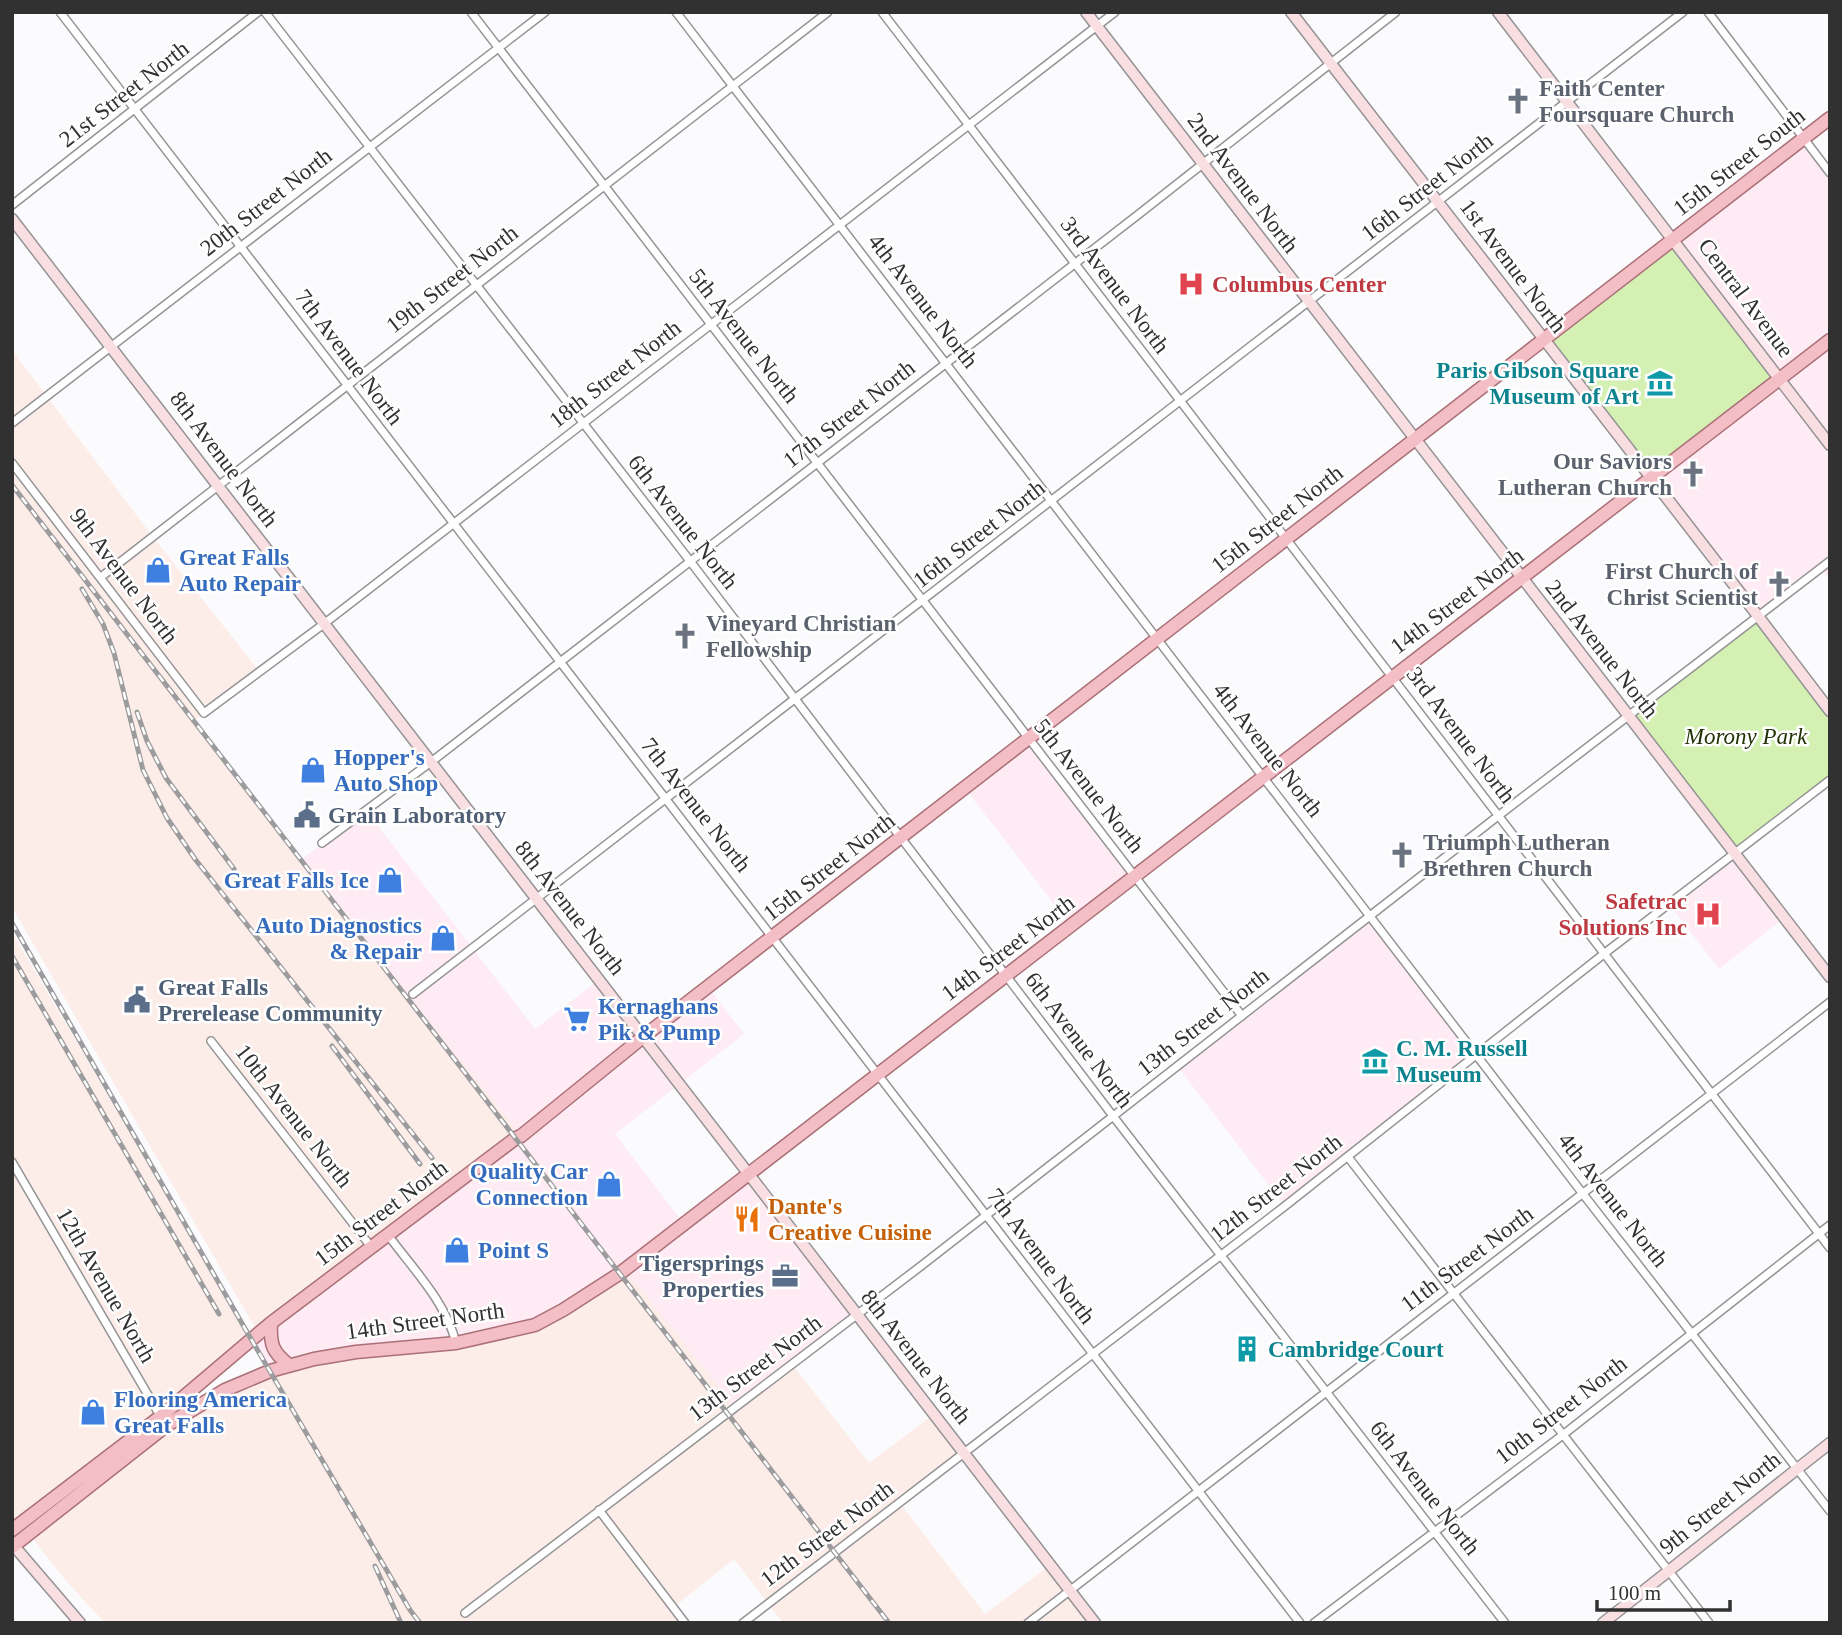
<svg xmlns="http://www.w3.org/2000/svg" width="1842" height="1635" viewBox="0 0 1842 1635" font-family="'Times New Roman',serif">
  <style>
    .commercial { fill: #ffebf3 }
    .industrial { fill: #fdede9 }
    .green { fill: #d5f0b3 }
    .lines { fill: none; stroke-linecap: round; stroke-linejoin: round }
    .street-casing { stroke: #949395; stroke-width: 10 }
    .secondary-casing { stroke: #949395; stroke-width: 13 }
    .primary-casing { stroke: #aa7078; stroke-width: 15 }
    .street { stroke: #fff; stroke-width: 7 }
    .secondary { stroke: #f9dee2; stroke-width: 10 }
    .primary { stroke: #f3bec5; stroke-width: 12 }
    .rail-casing { stroke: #9c9c9e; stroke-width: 5 }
    .rail { stroke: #fff; stroke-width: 2.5; stroke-dasharray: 8; stroke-linecap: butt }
    .labels { text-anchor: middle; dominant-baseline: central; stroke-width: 5; stroke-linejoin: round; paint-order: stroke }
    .worship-label { font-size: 23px; font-weight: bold; fill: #5b616d; stroke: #fff; text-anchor: start }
    .street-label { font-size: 23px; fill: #313132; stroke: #fff }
    .health-label { font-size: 23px; font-weight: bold; fill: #be3a42; stroke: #fff; text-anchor: start }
    .culture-label { font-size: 23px; font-weight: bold; fill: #0d838f; stroke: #fff; text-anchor: start }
    .shop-label { font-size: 23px; font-weight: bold; fill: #366cbe; stroke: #fff; text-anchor: start }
    .park-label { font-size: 23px; font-style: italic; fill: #233306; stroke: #fff }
    .service-label { font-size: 23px; font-weight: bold; fill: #4e5e75; stroke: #fff; text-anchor: start }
    .food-label { font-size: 23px; font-weight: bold; fill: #c56008; stroke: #fff; text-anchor: start }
  </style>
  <rect width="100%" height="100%" fill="#fbfbfd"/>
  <!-- commercial -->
  <path class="commercial" d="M1803 138 1830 173V580L1821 569 1758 616 1652 478 1674 239Z
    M1028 738 1135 877 1071 926 964 787Z
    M365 809 535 1029 599 980 644 1037 708 987 744 1034 615 1134 684 1224 748 1175 857 1316 734 1407 535 1325 270 1371 251 1339 516 1138 301 860Z
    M1735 854 1784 918 1719 969 1669 904Z
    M1371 916 1477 1056 1285 1206 1177 1066Z"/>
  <!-- industrial -->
  <path class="industrial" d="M12 350 153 537 260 672 194 721 301 860 521 1136 258 1333 12 907Z
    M12 932 251 1339 12 1530Z
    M625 1269 734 1407 792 1364 869 1463 934 1414 965 1453 900 1503 985 1614 1050 1565 1095 1623H783L734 1559 674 1607 685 1623H105L66 1581 29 1534 167 1425 270 1371 535 1325Z"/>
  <!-- green -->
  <path class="green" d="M1674 239 1781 379 1652 478 1544 341Z
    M1758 616 1830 711V781L1735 854 1628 716Z"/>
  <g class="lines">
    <!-- street casing -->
    <g class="street-casing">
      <path id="street" d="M60 12 1300 1623
        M265 12 690 561 1113 1116 1505 1623
        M471 12 1242 1016
        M676 12 1583 1194 1830 1511
        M882 12 1830 1248
        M1708 12 1830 173
        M12 205 258 12
        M12 423 545 12
        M12 463 204 713 325 623 1115 12
        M101 577 828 12
        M322 843 431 762 1139 214 1396 12
        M413 994 1683 12
        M211 1041 372 1248
        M1348 1157 1709 1623
        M12 1162 162 1419
        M388 1235C413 1269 446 1302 456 1343
        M599 1510 685 1623
        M465 1613 921 1266 1498 816 1830 561
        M743 1623 1285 1206 1605 953 1830 780
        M1028 1623 1830 1002
        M1314 1623 1564 1434 1830 1225"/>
    </g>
    <!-- secondary casing -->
    <g class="secondary-casing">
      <path id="secondary" d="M1086 12 1830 977
        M1291 12 1758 616 1830 711
        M1498 12 1830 445
        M12 219 1095 1623
        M14 1546 80 1623
        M1603 1623 1830 1443"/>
    </g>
    <!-- primary casing -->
    <g class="primary-casing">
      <path id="primary" d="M271 1323C270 1344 272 1352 289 1365
        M12 1530 160 1417 271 1323 516 1138 521 1136 643 1037 901 837 1830 118
        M12 1547 167 1425 225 1390 270 1371 314 1359 356 1352 456 1343 535 1325 563 1310 619 1274 1830 340"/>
    </g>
    <!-- street -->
    <use href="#street" class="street"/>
    <!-- secondary -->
    <use href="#secondary" class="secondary"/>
    <!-- primary -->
    <use href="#primary" class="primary"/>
    <!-- rail casing -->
    <g class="rail-casing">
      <path id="rail" d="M12 485 889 1623
        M82 589 103 624 114 653 143 770 167 818 195 859 432 1158
        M137 712 147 741 166 778 234 869
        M12 923 251 1339 410 1610 420 1623
        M12 956 219 1314
        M332 1046 420 1164
        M375 1566 401 1623"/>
    </g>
    <!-- rail -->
    <use href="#rail" class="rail"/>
  </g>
  <!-- icons -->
  <defs>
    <g id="church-bare" transform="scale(2.1)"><path d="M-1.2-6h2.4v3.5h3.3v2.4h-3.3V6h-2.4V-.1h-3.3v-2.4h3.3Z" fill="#6b7280" stroke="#fff" stroke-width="2.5" paint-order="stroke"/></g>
    <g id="hospital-bare" transform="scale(2.1)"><path d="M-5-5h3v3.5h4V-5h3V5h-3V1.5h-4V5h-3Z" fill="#e0444e" stroke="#fff" stroke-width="2.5" paint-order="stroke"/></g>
    <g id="museum-bare" transform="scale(2.1)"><path d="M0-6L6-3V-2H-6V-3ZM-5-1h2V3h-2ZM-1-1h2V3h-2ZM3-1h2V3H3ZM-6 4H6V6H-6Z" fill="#0f9aa8" stroke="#fff" stroke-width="2.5" paint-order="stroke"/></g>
    <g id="shop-bare" transform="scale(2.1)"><path d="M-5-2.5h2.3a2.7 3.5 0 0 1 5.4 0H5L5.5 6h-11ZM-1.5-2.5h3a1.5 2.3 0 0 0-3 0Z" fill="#3f7fe0" stroke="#fff" stroke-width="2.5" paint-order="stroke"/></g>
    <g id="civic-bare" transform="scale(2.1)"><path d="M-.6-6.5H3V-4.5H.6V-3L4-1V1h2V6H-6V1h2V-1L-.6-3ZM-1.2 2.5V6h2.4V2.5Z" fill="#5c6f8a" stroke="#fff" stroke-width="2.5" paint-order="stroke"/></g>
    <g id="supermarket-bare" transform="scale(2.1)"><path d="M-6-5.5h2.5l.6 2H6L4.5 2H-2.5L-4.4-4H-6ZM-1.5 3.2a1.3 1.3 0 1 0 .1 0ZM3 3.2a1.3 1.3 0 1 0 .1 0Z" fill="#3f7fe0" stroke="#fff" stroke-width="2.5" paint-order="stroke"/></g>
    <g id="restaurant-bare" transform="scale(2.1)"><path d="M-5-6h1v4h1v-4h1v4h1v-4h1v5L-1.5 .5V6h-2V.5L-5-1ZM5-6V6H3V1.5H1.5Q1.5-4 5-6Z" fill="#e8710a" stroke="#fff" stroke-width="2.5" paint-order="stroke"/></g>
    <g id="office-bare" transform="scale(2.1)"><path d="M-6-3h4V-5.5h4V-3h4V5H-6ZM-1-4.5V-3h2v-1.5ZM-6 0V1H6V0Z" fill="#5c6f8a" stroke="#fff" stroke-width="2.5" paint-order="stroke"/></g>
    <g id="building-bare" transform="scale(2.1)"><path d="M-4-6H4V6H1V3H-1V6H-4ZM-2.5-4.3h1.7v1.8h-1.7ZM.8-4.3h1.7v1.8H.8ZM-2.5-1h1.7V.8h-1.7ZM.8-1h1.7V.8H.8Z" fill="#0f9aa8" stroke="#fff" stroke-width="2.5" paint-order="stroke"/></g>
  </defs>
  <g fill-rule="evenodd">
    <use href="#church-bare" x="1518" y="101"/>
    <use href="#hospital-bare" x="1191" y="284"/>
    <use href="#museum-bare" x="1660" y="383"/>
    <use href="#church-bare" x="1693" y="474"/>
    <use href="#shop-bare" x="158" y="570"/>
    <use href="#church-bare" x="1779" y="584"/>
    <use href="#church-bare" x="685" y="636"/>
    <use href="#shop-bare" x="313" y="770"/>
    <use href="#civic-bare" x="307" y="815"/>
    <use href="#church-bare" x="1402" y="855"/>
    <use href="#shop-bare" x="390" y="880"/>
    <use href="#hospital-bare" x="1708" y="914"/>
    <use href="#shop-bare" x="443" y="938"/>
    <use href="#civic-bare" x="137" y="1000"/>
    <use href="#supermarket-bare" x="577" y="1019"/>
    <use href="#museum-bare" x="1375" y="1061"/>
    <use href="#shop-bare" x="609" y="1184"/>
    <use href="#restaurant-bare" x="747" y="1219"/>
    <use href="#shop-bare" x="457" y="1250"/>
    <use href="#office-bare" x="785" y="1276"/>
    <use href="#building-bare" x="1247" y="1349"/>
    <use href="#shop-bare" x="93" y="1412"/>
  </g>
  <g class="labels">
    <!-- worship labels -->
    <g class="worship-label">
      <text x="1539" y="88">Faith Center<tspan x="1539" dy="26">Foursquare Church</tspan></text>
      <text x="1672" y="461" text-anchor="end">Our Saviors<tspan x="1672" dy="26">Lutheran Church</tspan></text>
      <text x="1758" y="571" text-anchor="end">First Church of<tspan x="1758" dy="26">Christ Scientist</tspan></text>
      <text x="706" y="623">Vineyard Christian<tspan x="706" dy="26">Fellowship</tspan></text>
      <text x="1423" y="842">Triumph Lutheran<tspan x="1423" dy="26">Brethren Church</tspan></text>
    </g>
    <!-- street labels -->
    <g class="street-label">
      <text transform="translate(124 94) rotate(-38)">21st Street North</text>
      <text transform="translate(1739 162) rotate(-38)">15th Street South</text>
      <text transform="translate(1243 183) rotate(53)">2nd Avenue North</text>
      <text transform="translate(1427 187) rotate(-38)">16th Street North</text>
      <text transform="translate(266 202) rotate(-38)">20th Street North</text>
      <text transform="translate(1513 266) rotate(53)">1st Avenue North</text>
      <text transform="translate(452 279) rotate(-38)">19th Street North</text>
      <text transform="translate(1115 285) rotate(53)">3rd Avenue North</text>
      <text transform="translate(1746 298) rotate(53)">Central Avenue</text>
      <text transform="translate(923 301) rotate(52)">4th Avenue North</text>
      <text transform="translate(744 336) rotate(52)">5th Avenue North</text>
      <text transform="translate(349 357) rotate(53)">7th Avenue North</text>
      <text transform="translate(615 374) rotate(-38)">18th Street North</text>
      <text transform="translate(849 414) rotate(-38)">17th Street North</text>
      <text transform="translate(224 459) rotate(53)">8th Avenue North</text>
      <text transform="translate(1277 519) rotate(-38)">15th Street North</text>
      <text transform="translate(683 522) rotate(52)">6th Avenue North</text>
      <text transform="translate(979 534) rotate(-38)">16th Street North</text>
      <text transform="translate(124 576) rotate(53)">9th Avenue North</text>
      <text transform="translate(1457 601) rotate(-37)">14th Street North</text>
      <text transform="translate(1602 649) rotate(52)">2nd Avenue North</text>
      <text transform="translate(1461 735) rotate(53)">3rd Avenue North</text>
      <text transform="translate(1268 750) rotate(52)">4th Avenue North</text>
      <text transform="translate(1089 786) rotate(52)">5th Avenue North</text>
      <text transform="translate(696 805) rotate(52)">7th Avenue North</text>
      <text transform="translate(829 867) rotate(-38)">15th Street North</text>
      <text transform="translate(570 908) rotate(52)">8th Avenue North</text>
      <text transform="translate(1008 948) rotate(-37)">14th Street North</text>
      <text transform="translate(1203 1022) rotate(-38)">13th Street North</text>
      <text transform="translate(1079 1040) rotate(53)">6th Avenue North</text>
      <text transform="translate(294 1116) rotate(52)">10th Avenue North</text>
      <text transform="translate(1276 1188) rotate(-38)">12th Street North</text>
      <text transform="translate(1613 1200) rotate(52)">4th Avenue North</text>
      <text transform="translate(381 1213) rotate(-37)">15th Street North</text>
      <text transform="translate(1041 1256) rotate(53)">7th Avenue North</text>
      <text transform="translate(1467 1259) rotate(-37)">11th Street North</text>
      <text transform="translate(106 1285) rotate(60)">12th Avenue North</text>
      <text transform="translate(425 1321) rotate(-8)">14th Street North</text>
      <text transform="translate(916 1357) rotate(52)">8th Avenue North</text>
      <text transform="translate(755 1368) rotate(-37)">13th Street North</text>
      <text transform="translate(1561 1410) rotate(-38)">10th Street North</text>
      <text transform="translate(1425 1488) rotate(52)">6th Avenue North</text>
      <text transform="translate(1720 1503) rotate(-39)">9th Street North</text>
      <text transform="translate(827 1534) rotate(-37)">12th Street North</text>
    </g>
    <!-- health labels -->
    <g class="health-label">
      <text x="1212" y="284">Columbus Center</text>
      <text x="1687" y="901" text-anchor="end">Safetrac<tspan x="1687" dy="26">Solutions Inc</tspan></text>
    </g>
    <!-- culture labels -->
    <g class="culture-label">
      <text x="1639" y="370" text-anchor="end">Paris Gibson Square<tspan x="1639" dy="26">Museum of Art</tspan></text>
      <text x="1396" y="1048">C. M. Russell<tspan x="1396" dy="26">Museum</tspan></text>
      <text x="1268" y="1349">Cambridge Court</text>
    </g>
    <!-- shop labels -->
    <g class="shop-label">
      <text x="179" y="557">Great Falls<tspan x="179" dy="26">Auto Repair</tspan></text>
      <text x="334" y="757">Hopper's<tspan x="334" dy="26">Auto Shop</tspan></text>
      <text x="369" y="880" text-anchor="end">Great Falls Ice</text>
      <text x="422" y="925" text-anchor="end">Auto Diagnostics<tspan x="422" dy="26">&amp; Repair</tspan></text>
      <text x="598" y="1006">Kernaghans<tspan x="598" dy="26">Pik &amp; Pump</tspan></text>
      <text x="588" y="1171" text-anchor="end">Quality Car<tspan x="588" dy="26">Connection</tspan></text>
      <text x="478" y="1250">Point S</text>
      <text x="114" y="1399">Flooring America<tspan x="114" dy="26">Great Falls</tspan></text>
    </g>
    <!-- park labels -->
    <g class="park-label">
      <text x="1746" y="736">Morony Park</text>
    </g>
    <!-- service labels -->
    <g class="service-label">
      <text x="328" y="815">Grain Laboratory</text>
      <text x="158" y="987">Great Falls<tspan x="158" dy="26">Prerelease Community</tspan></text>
      <text x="764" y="1263" text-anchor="end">Tigersprings<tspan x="764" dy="26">Properties</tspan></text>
    </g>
    <!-- food labels -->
    <g class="food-label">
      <text x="768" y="1206">Dante's<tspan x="768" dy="26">Creative Cuisine</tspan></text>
    </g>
  </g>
  <!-- border -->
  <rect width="1842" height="1635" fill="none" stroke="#313132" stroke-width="28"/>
  <!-- scale -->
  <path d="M1597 1600v10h133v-10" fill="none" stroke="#313132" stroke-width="3.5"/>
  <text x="1608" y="1600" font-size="21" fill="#313132" stroke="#ffffff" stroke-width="5" paint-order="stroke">100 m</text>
</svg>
